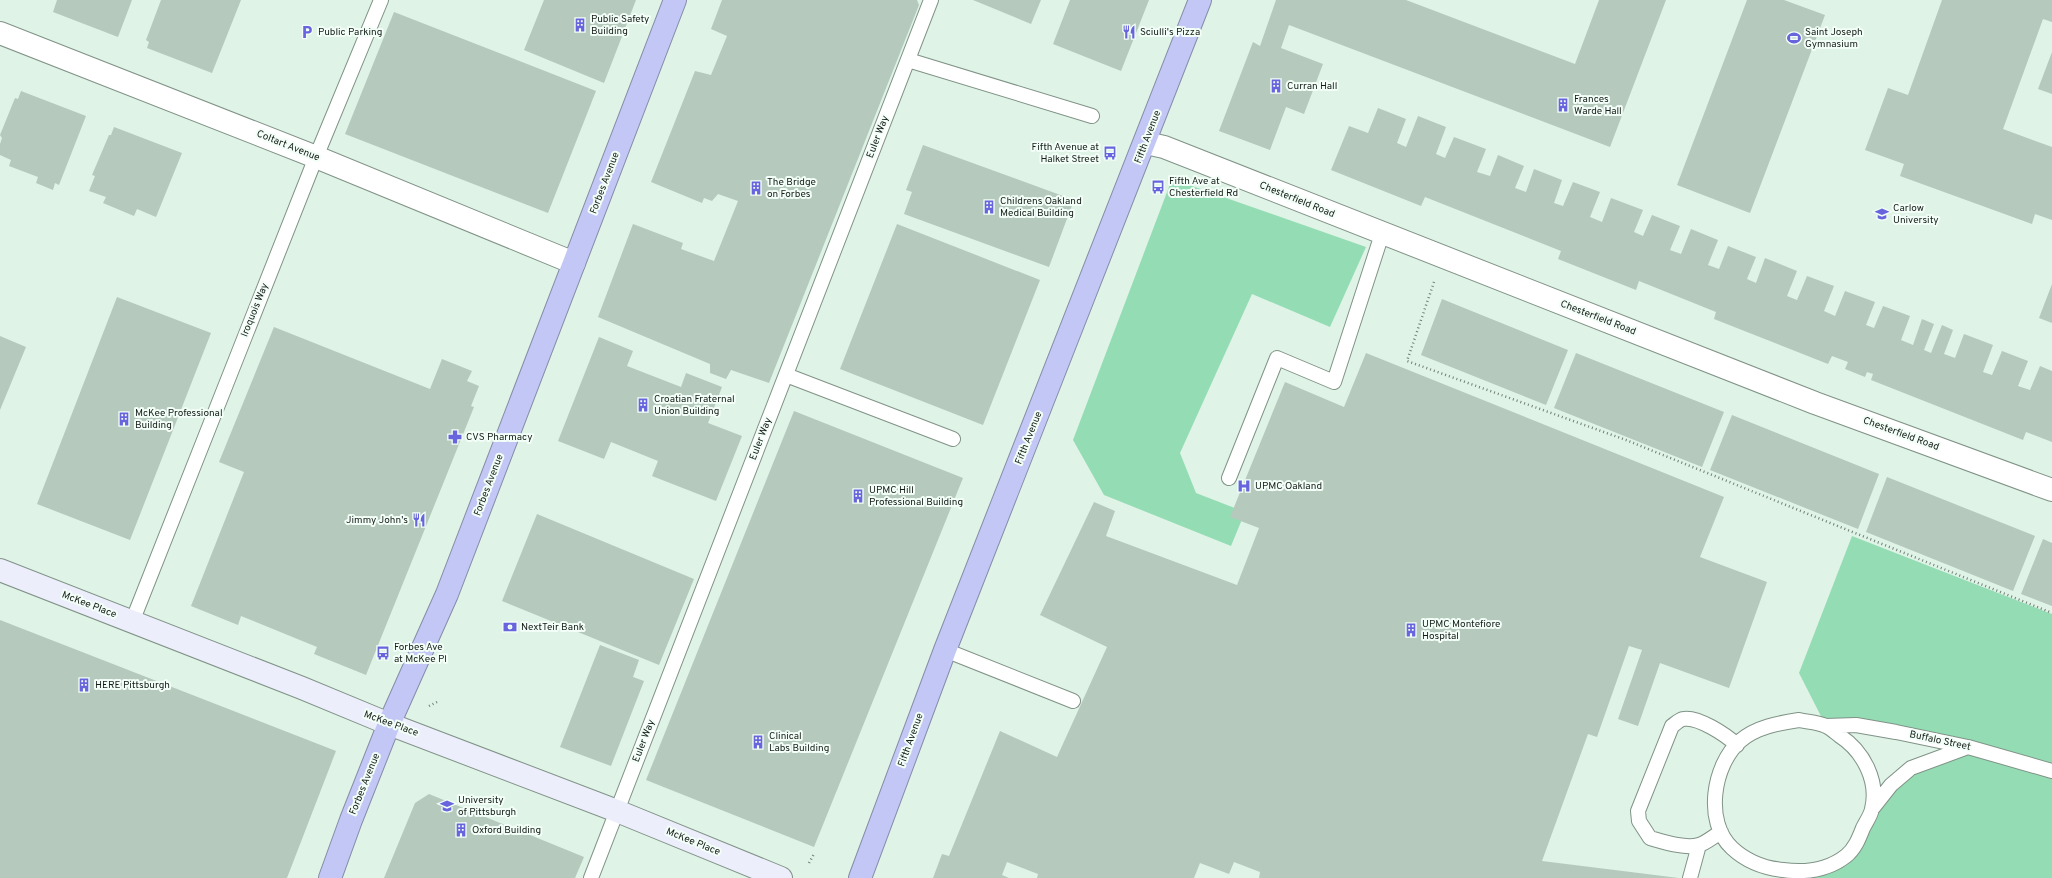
<svg xmlns="http://www.w3.org/2000/svg" width="2052" height="878" viewBox="0 0 2052 878" font-family="Overpass,sans-serif">
  <style>
    .green { fill: #94ddb4 }
    .building { fill: #b5c9bd }
    .lines { fill: none; stroke-linecap: round; stroke-linejoin: round }
    .lane-casing { stroke: #809387; stroke-width: 16 }
    .street-casing { stroke: #809387; stroke-width: 24 }
    .secondary-casing { stroke: #809387; stroke-width: 24 }
    .highway-casing { stroke: #868ca8; stroke-width: 24 }
    .path { stroke: #727f76; stroke-width: 2.5; stroke-dasharray: 1 3; stroke-linecap: butt }
    .lane { stroke: #fff; stroke-width: 14 }
    .street { stroke: #fff; stroke-width: 22 }
    .secondary { stroke: #edeefc; stroke-width: 22 }
    .highway { stroke: #c2c7f5; stroke-width: 22 }
    .labels { text-anchor: middle; dominant-baseline: central; stroke-width: 4; stroke-linejoin: round; paint-order: stroke }
    .poi-label { font-size: 10px; fill: #161d18; stroke: #f2fef7; text-anchor: start }
    .street-label { font-size: 10px; fill: #161d18; stroke: #f2fef7 }
  </style>
  <rect width="100%" height="100%" fill="#dff3e7"/>
  <!-- green -->
  <path class="green" d="M1172 179 1366 247 1330 327 1252 294 1180 453 1196 493 1245 512 1231 546 1104 495 1073 440Z
    M1852 536 2052 614V878H1801L1802 873 1846 855 1891 785 1967 747 1826 726 1799 673Z"/>
  <!-- building -->
  <path class="building" d="M57 0H132L118 37 53 12Z
    M161 0H241L212 73 147 48 149 42 146 40Z
    M544 0H636L604 83 524 50Z
    M722 0H917L919 5 769 383 731 370 726 379 710 373V364L598 317 633 224 683 243 681 249 714 261 738 201 718 194 712 201 704 198 702 203 651 182 695 71 711 75 727 36 711 29Z
    M973 0H1041L1031 24Z
    M1070 0H1149L1121 71 1053 44Z
    M1276 0H1406L1575 64 1599 0H1666L1610 147 1289 25 1281 48 1323 64 1304 114 1286 107 1270 150 1219 131 1253 42 1260 46Z
    M1747 0H1784L1825 15 1750 213 1677 185Z
    M1942 0H2052V22L2043 19 2003 129 2052 147V220L2035 214 2032 224 1900 176 1904 164 1865 150 1888 88 1908 95Z
    M394 12 596 91 548 213 345 134Z
    M2052 52V94L2038 89Z
    M21 91 86 116 59 185 55 183 53 190 36 183 38 177 9 166 11 160 0 155V144L2 138 0 135 15 98 18 99Z
    M1378 108 1406 119 1397 143 1406 147 1418 116 1446 127 1436 154 1445 158 1454 137 1486 149 1477 172 1490 176 1498 155 1524 166 1515 188 1526 192 1534 169 1562 180 1554 203 1563 206 1573 182 1600 192 1590 217 1602 222 1611 198 1643 210 1634 232 1643 236 1652 215 1680 226 1670 250 1681 254 1691 229 1718 240 1708 265 1719 269 1728 246 1756 257 1747 279 1756 283 1765 258 1797 271 1787 296 1797 300 1807 276 1834 286 1824 311 1835 316 1845 291 1875 302 1866 325 1874 328 1883 306 1910 316 1901 340 1913 345 1922 319 1934 324 1924 350 1931 353 1942 325 1953 330 1944 354 1955 358 1964 334 1993 345 1983 372 1992 375 2002 351 2028 361 2018 386 2030 390 2040 366 2052 371V442L2026 432 2023 440 1871 380 1873 374 1867 372 1865 377 1845 369 1848 362 1832 356 1828 364 1714 319 1716 312 1639 281 1636 290 1558 259 1561 251 1425 197 1421 206 1331 170 1349 126 1368 133Z
    M114 127 182 153 156 217 137 209 134 216 103 203 106 197 89 191 95 176 92 175 109 135H111Z
    M923 145 1074 200 1049 267 904 214 912 192 906 190Z
    M897 224 1040 280 983 425 840 369Z
    M2052 284V323L2039 318Z
    M117 297 211 333 130 540 37 504Z
    M1442 299 1568 350 1546 405 1421 355Z
    M274 327 430 389 442 359 472 371 467 381 479 386 471 406 474 407 366 675 314 654 317 647 241 616 238 625 191 606 244 472 219 462Z
    M0 336 26 347 0 410Z
    M599 337 633 351 627 366 681 387 686 373 722 387 708 423 742 436 716 501 652 476 658 461 611 442 604 459 558 441Z
    M1366 353 1724 497 1700 557 1767 582 1729 688 1660 663 1638 726 1618 719 1642 650 1629 646 1597 737 1588 734 1542 861 1679 878H1259L1260 872 1234 862 1229 874 1200 863 1194 878H1037L1038 874 1007 862 1002 875 1009 878H933L942 854 949 856 1000 731 1057 757 1107 647 1040 615 1094 502 1115 511 1106 536 1237 585 1259 528 1230 517 1285 382 1344 407Z
    M1576 353 1724 412 1702 467 1554 408Z
    M794 411 963 478 814 847 646 780Z
    M1732 415 1879 474 1858 529 1710 470Z
    M1887 477 2035 536 2013 591 1866 532Z
    M537 514 694 579 659 665 502 601Z
    M2043 539 2052 543V606L2021 594Z
    M0 620 336 751 287 878H0Z
    M600 645 639 660 633 677 644 681 611 766 560 747Z
    M429 794 584 857 575 878H384L415 803Z"/>
  <g class="lines">
    <!-- lane casing -->
    <g class="lane-casing">
      <path id="lane" d="M908 60 1092 116
        M786 375 953 439
        M1229 478 1277 358 1334 382 1382 234
        M132 622 316 157 381 0
        M945 650 1073 701
        M1799 720C1807 722 1817 722 1826 726 1831 728 1836 733 1840 736 1863 751 1879 781 1872 809 1871 815 1866 822 1863 828 1859 838 1855 849 1846 856 1828 870 1805 873 1783 870 1763 868 1747 862 1732 848 1704 822 1713 765 1740 741 1756 727 1779 723 1799 720Z
        M1826 726 1856 725 1896 732 1968 747 2052 771
        M1872 809 1891 785 1911 768 1968 747
        M1721 832C1714 836 1706 843 1699 845 1685 849 1664 842 1650 838L1639 821 1638 811 1672 726C1675 724 1679 720 1683 719 1698 716 1726 735 1737 745
        M591 878 931 0
        M1690 878 1699 845"/>
    </g>
    <!-- street casing -->
    <g class="street-casing">
      <path id="street" d="M0 33 316 157 574 263
        M1146 143 1164 147 1815 403 2052 490"/>
    </g>
    <!-- secondary casing -->
    <g class="secondary-casing">
      <path id="secondary" d="M0 570 302 688 389 724 617 811 781 878"/>
    </g>
    <!-- highway casing -->
    <g class="highway-casing">
      <path id="highway" d="M330 878 351 820 389 724 447 594 675 0
        M860 878 945 650 1200 0"/>
    </g>
    <!-- path -->
    <path class="path" d="M1434 282 1407 361 1626 440 2052 613
      M429 706 437 702
      M809 863 814 854"/>
    <!-- lane -->
    <use href="#lane" class="lane"/>
    <!-- street -->
    <use href="#street" class="street"/>
    <!-- secondary -->
    <use href="#secondary" class="secondary"/>
    <!-- highway -->
    <use href="#highway" class="highway"/>
  </g>
  <!-- icons -->
  <defs>
    <g id="building-bare" transform="scale(1.08)"><path d="M-4-6H4V6H1V3H-1V6H-4ZM-2.5-4.3h1.7v1.8h-1.7ZM.8-4.3h1.7v1.8H.8ZM-2.5-1h1.7V.8h-1.7ZM.8-1h1.7V.8H.8Z" fill="#6764dd" stroke="#f2fef7" stroke-width="2.5" paint-order="stroke"/></g>
    <g id="parking-bare" transform="scale(1.08)"><path d="M-3.5-5.5H1a3.5 3.5 0 0 1 0 7H-1V5.5H-3.5ZM-1-3.4V-.6H.8a1.4 1.4 0 0 0 0-2.8Z" fill="#6764dd" stroke="#f2fef7" stroke-width="2.5" paint-order="stroke"/></g>
    <g id="restaurant-bare" transform="scale(1.08)"><path d="M-5-6h1v4h1v-4h1v4h1v-4h1v5L-1.5 .5V6h-2V.5L-5-1ZM5-6V6H3V1.5H1.5Q1.5-4 5-6Z" fill="#6764dd" stroke="#f2fef7" stroke-width="2.5" paint-order="stroke"/></g>
    <g id="stadium-bare" transform="scale(1.08)"><path d="M0-5a6.5 5 0 1 0 0 10a6.5 5 0 1 0 0-10ZM-3.5-1.8h7v3.6h-7Z" fill="#6764dd" stroke="#f2fef7" stroke-width="2.5" paint-order="stroke"/></g>
    <g id="bus-bare" transform="scale(1.08)"><path d="M-5-6H5V4H4V6H2V4H-2V6H-4V4H-5ZM-3.5-4V0h7V-4ZM-3.5 1.2v1.5H-2V1.2ZM2 1.2v1.5H3.5V1.2Z" fill="#6764dd" stroke="#f2fef7" stroke-width="2.5" paint-order="stroke"/></g>
    <g id="university-bare" transform="scale(1.08)"><path d="M0-5L7-2L0 1L-7-2ZM-4 1L0 2.5L4 1V4Q0 6-4 4Z" fill="#6764dd" stroke="#f2fef7" stroke-width="2.5" paint-order="stroke"/></g>
    <g id="pharmacy-bare" transform="scale(1.08)"><path d="M-2-6h4v4h4v4h-4v4h-4v-4h-4v-4h4Z" fill="#6764dd" stroke="#f2fef7" stroke-width="2.5" paint-order="stroke"/></g>
    <g id="hospital-bare" transform="scale(1.08)"><path d="M-5-5h3v3.5h4V-5h3V5h-3V1.5h-4V5h-3Z" fill="#6764dd" stroke="#f2fef7" stroke-width="2.5" paint-order="stroke"/></g>
    <g id="bank-bare" transform="scale(1.08)"><path d="M-6-4H6V4H-6ZM0-2.3a2.3 2.3 0 1 0 0 4.6a2.3 2.3 0 1 0 0-4.6Z" fill="#6764dd" stroke="#f2fef7" stroke-width="2.5" paint-order="stroke"/></g>
  </defs>
  <g fill-rule="evenodd">
    <use href="#building-bare" x="580" y="25"/>
    <use href="#parking-bare" x="307" y="32"/>
    <use href="#restaurant-bare" x="1129" y="32"/>
    <use href="#stadium-bare" x="1794" y="38"/>
    <use href="#building-bare" x="1276" y="86"/>
    <use href="#building-bare" x="1563" y="105"/>
    <use href="#bus-bare" x="1110" y="153"/>
    <use href="#bus-bare" x="1158" y="187"/>
    <use href="#building-bare" x="756" y="188"/>
    <use href="#building-bare" x="989" y="207"/>
    <use href="#university-bare" x="1882" y="214"/>
    <use href="#building-bare" x="643" y="405"/>
    <use href="#building-bare" x="124" y="419"/>
    <use href="#pharmacy-bare" x="455" y="437"/>
    <use href="#hospital-bare" x="1244" y="486"/>
    <use href="#building-bare" x="858" y="496"/>
    <use href="#restaurant-bare" x="419" y="520"/>
    <use href="#bank-bare" x="510" y="627"/>
    <use href="#building-bare" x="1411" y="630"/>
    <use href="#bus-bare" x="383" y="653"/>
    <use href="#building-bare" x="84" y="685"/>
    <use href="#building-bare" x="758" y="742"/>
    <use href="#university-bare" x="447" y="806"/>
    <use href="#building-bare" x="461" y="830"/>
  </g>
  <g class="labels">
    <!-- poi labels -->
    <g class="poi-label">
      <text x="591" y="19">Public Safety<tspan x="591" dy="12">Building</tspan></text>
      <text x="318" y="32">Public Parking</text>
      <text x="1140" y="32">Sciulli's Pizza</text>
      <text x="1805" y="32">Saint Joseph<tspan x="1805" dy="12">Gymnasium</tspan></text>
      <text x="1287" y="86">Curran Hall</text>
      <text x="1574" y="99">Frances<tspan x="1574" dy="12">Warde Hall</tspan></text>
      <text x="1099" y="147" text-anchor="end">Fifth Avenue at<tspan x="1099" dy="12">Halket Street</tspan></text>
      <text x="1169" y="181">Fifth Ave at<tspan x="1169" dy="12">Chesterfield Rd</tspan></text>
      <text x="767" y="182">The Bridge<tspan x="767" dy="12">on Forbes</tspan></text>
      <text x="1000" y="201">Childrens Oakland<tspan x="1000" dy="12">Medical Building</tspan></text>
      <text x="1893" y="208">Carlow<tspan x="1893" dy="12">University</tspan></text>
      <text x="654" y="399">Croatian Fraternal<tspan x="654" dy="12">Union Building</tspan></text>
      <text x="135" y="413">McKee Professional<tspan x="135" dy="12">Building</tspan></text>
      <text x="466" y="437">CVS Pharmacy</text>
      <text x="1255" y="486">UPMC Oakland</text>
      <text x="869" y="490">UPMC Hill<tspan x="869" dy="12">Professional Building</tspan></text>
      <text x="408" y="520" text-anchor="end">Jimmy John's</text>
      <text x="1422" y="624">UPMC Montefiore<tspan x="1422" dy="12">Hospital</tspan></text>
      <text x="521" y="627">NextTeir Bank</text>
      <text x="394" y="647">Forbes Ave<tspan x="394" dy="12">at McKee Pl</tspan></text>
      <text x="95" y="685">HERE Pittsburgh</text>
      <text x="769" y="736">Clinical<tspan x="769" dy="12">Labs Building</tspan></text>
      <text x="458" y="800">University<tspan x="458" dy="12">of Pittsburgh</tspan></text>
      <text x="472" y="830">Oxford Building</text>
    </g>
    <!-- street labels -->
    <g class="street-label">
      <text transform="translate(878 137) rotate(-69)">Euler Way</text>
      <text transform="translate(1148 137) rotate(-69)">Fifth Avenue</text>
      <text transform="translate(288 146) rotate(22)">Coltart Avenue</text>
      <text transform="translate(605 183) rotate(-69)">Forbes Avenue</text>
      <text transform="translate(1297 200) rotate(22)">Chesterfield Road</text>
      <text transform="translate(255 310) rotate(-68)">Iroquois Way</text>
      <text transform="translate(1598 318) rotate(21)">Chesterfield Road</text>
      <text transform="translate(1901 434) rotate(20)">Chesterfield Road</text>
      <text transform="translate(1029 438) rotate(-68)">Fifth Avenue</text>
      <text transform="translate(761 439) rotate(-69)">Euler Way</text>
      <text transform="translate(489 485) rotate(-69)">Forbes Avenue</text>
      <text transform="translate(89 605) rotate(21)">McKee Place</text>
      <text transform="translate(391 724) rotate(20)">McKee Place</text>
      <text transform="translate(911 740) rotate(-70)">Fifth Avenue</text>
      <text transform="translate(644 741) rotate(-69)">Euler Way</text>
      <text transform="translate(1940 741) rotate(12)">Buffalo Street</text>
      <text transform="translate(365 784) rotate(-68)">Forbes Avenue</text>
      <text transform="translate(693 842) rotate(22)">McKee Place</text>
    </g>
  </g>
</svg>
